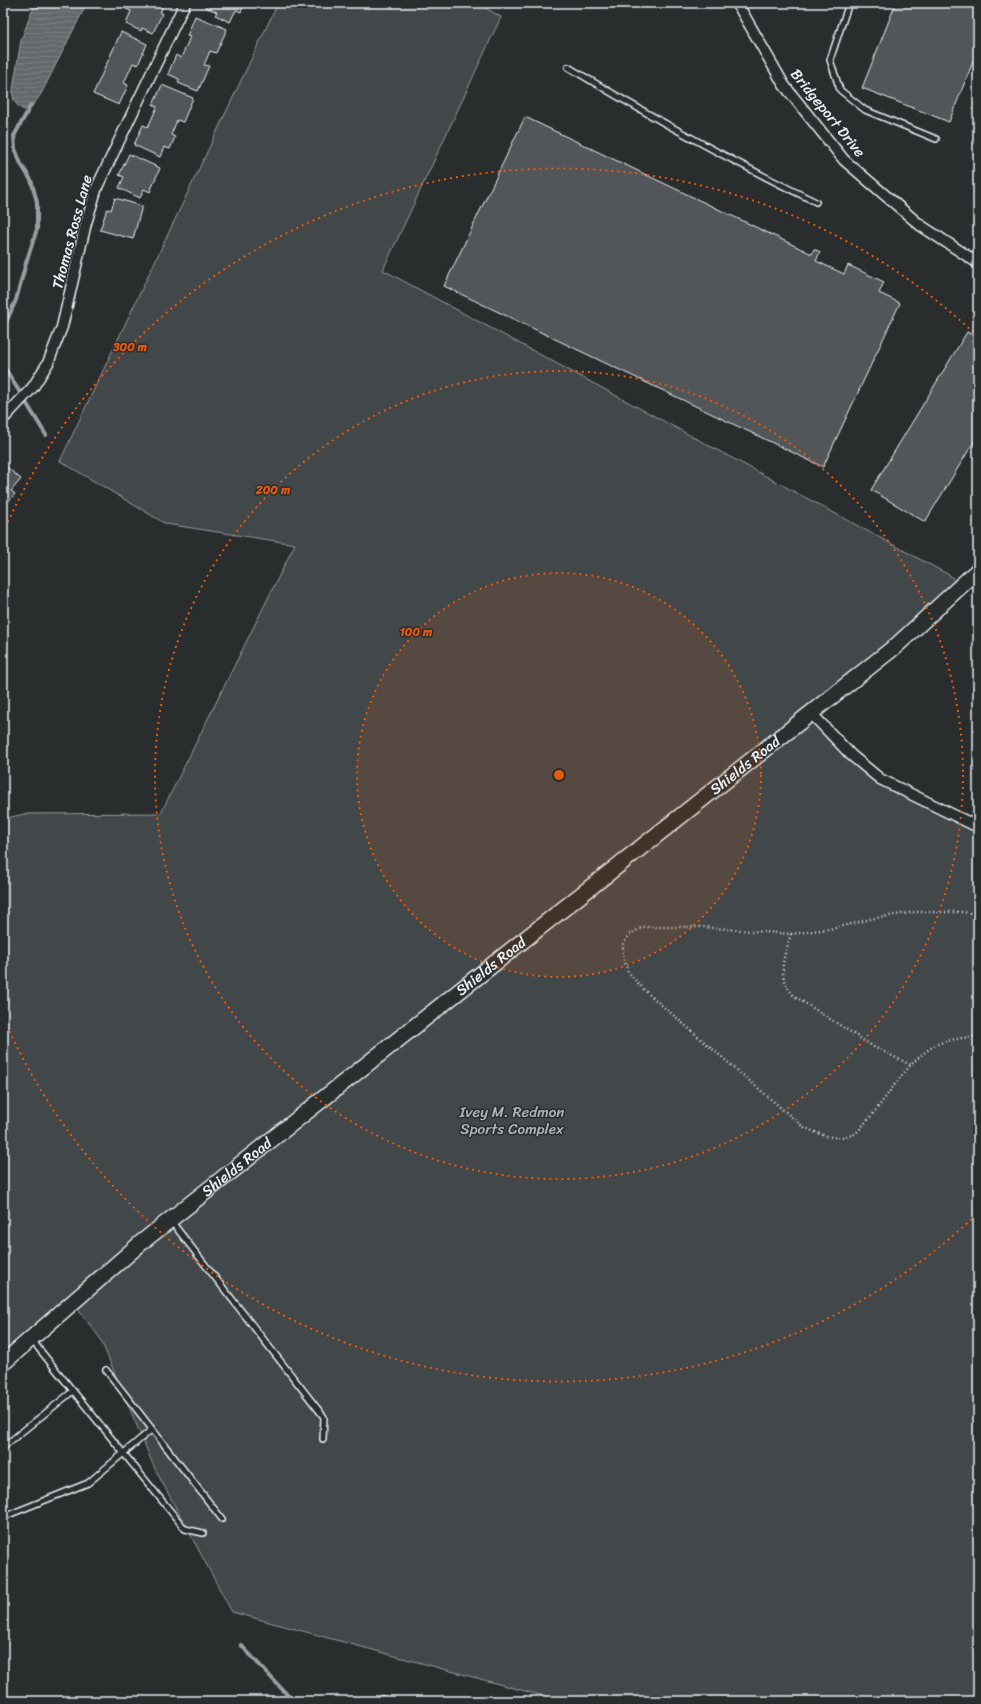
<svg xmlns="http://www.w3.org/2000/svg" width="981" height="1704" viewBox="0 0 981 1704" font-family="Sriracha,sans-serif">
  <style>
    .green { fill: #424648; stroke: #959ca0 }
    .water { fill: url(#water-rules); stroke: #989fa3 }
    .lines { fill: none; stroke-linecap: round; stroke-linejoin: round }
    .stream { stroke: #989fa3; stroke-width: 4 }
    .building { fill: #535759; stroke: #e8f1f8 }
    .lane-casing { stroke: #e8f1f8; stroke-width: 8 }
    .street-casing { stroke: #e8f1f8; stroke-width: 13 }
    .secondary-casing { stroke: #e8f1f8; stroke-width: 18 }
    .path { stroke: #e8f1f8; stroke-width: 2.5; stroke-dasharray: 1 3; stroke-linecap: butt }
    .lane { stroke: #2a2d2e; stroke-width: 5 }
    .street { stroke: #2a2d2e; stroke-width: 10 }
    .secondary { stroke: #2a2d2e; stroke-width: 15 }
    .ring { fill: none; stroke: #e8590c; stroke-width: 2; stroke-dasharray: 2 4 }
    .labels { text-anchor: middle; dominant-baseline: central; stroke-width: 3; stroke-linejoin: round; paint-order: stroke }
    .street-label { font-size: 15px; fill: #e8f1f8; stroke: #2a2d2e }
    .park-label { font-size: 15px; fill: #aeb5ba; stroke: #2a2d2e }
    .centre { fill: #e8590c; stroke: #2a2d2e; stroke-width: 2 }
    .ring-label { font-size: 12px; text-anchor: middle; font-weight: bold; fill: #e8590c; stroke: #2a2d2e; stroke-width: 3; stroke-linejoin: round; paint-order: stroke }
  </style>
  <defs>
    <pattern id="water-rules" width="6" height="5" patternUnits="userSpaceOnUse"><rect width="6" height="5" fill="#63686b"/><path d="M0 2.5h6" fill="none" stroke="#797e81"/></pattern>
  </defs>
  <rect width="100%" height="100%" fill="#2a2d2e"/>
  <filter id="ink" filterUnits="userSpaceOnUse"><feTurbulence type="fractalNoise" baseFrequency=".025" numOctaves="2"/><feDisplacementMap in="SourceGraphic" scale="8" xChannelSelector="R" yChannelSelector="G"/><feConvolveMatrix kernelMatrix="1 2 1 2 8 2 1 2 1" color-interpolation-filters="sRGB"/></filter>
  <g filter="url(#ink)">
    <!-- green -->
    <path class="green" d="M278 3H477L501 17 383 270 951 576 962 587 811 713 880 779 978 827V1701H562L232 1612 155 1469 100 1338 73 1303 3 1363V819L24 814 161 813 295 544 166 524 60 461Z"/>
    <!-- water -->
    <path class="water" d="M35 3H87L41 94 30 109 24 110C15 105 12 100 13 89L21 40Z"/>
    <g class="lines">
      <!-- stream -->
      <path class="stream" d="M3 329 16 300 26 263 37 229V202L31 180 21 164 15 149 14 136 31 105
        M3 365 46 435
        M241 1645 293 1701"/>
    </g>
    <!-- building -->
    <path class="building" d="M129 3H164L160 13 162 14 153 33 142 28 141 31 126 24 131 11 126 9Z
      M207 3H245L241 12 236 10 230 22 215 15 217 12 205 7Z
      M896 3H978V49L949 122 862 88Z
      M195 16 227 29 216 53 210 51 204 65 209 66 198 91 178 83 179 79 168 74 176 55 181 58 190 37 187 36Z
      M121 32 147 44 138 65 133 63 124 83 128 85 119 105 93 94Z
      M162 85 193 98 183 122 177 120 171 135 175 137 170 149 164 147 160 157 134 145 143 125 148 127 157 107 153 105Z
      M525 117 812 254 814 249 820 252 816 261 844 274 848 265 884 282 879 293 900 303 823 467 444 286Z
      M129 154 160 168 150 192 144 189 140 198 119 188 124 177 119 175Z
      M115 198 142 206 133 239 100 230 107 209 111 210Z
      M967 332 978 338V435L925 522 871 490Z
      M4 465 21 479 11 491 15 494 3 507Z
      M381 1695 400 1701H379Z"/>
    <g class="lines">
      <!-- lane casing -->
      <g class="lane-casing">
        <path id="lane" d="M849 3 830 60 840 90 865 110 936 139
          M568 67C649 116 731 161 816 202
          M171 1221 324 1417 323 1439
          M31 1339 185 1529 203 1533
          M106 1370 222 1519
          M3 1447 73 1391
          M3 1517 88 1483 151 1430"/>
      </g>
      <!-- street casing -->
      <g class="street-casing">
        <path id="street" d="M737 3 784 85 844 160 920 225 978 263
          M3 419 33 387 48 363 62 327 86 223 97 187 185 3
          M811 713 851 755 880 779 978 827"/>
      </g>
      <!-- secondary casing -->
      <g class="secondary-casing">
        <g id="secondary">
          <path id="s1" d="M3 1363 142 1242 897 645 978 570"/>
        </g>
      </g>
      <!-- path -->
      <path class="path" d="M978 914 962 912H915L875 918 835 928 791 934 701 927H643L630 934 623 944V957L628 972 644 990 802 1126C818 1134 833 1141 852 1135 857 1134 861 1127 865 1123 888 1098 904 1064 934 1046 946 1039 964 1038 978 1036
        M791 934C783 960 776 974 794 996L874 1047 911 1065"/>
      <!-- lane -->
      <use href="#lane" class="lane"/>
      <!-- street -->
      <use href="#street" class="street"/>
      <!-- secondary -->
      <use href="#secondary" class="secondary"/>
    </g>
  </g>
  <!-- distance rings -->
  <circle cx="559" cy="775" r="202" fill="#e8590c" fill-opacity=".12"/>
  <g class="ring">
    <circle cx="559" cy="775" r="202"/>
    <circle cx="559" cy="775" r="404"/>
    <path d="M976 1215A606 606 0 0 1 3 1017M3 533A606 606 0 0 1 976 335"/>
  </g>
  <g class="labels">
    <!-- street labels -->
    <g class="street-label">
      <text transform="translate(828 113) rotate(51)">Bridgeport Drive</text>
      <text transform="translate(72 232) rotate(-75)">Thomas Ross Lane</text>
      <text stroke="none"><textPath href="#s1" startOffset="953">Shields Road</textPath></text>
      <text stroke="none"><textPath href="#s1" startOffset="629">Shields Road</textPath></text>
      <text stroke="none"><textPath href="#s1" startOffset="305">Shields Road</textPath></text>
    </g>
    <!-- park labels -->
    <g class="park-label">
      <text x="512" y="1112">Ivey M. Redmon<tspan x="512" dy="17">Sports Complex</tspan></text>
    </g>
  </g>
  <circle cx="559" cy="775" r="6" class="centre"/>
  <g class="ring-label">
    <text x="130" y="351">300 m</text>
    <text x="273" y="494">200 m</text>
    <text x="416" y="636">100 m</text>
  </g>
  <!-- margin -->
  <rect width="981" height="1704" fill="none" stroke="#2a2d2e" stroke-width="16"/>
  <rect x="8" y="8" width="965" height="1688" fill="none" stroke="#e8f1f8" stroke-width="1.5" filter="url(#ink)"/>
</svg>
